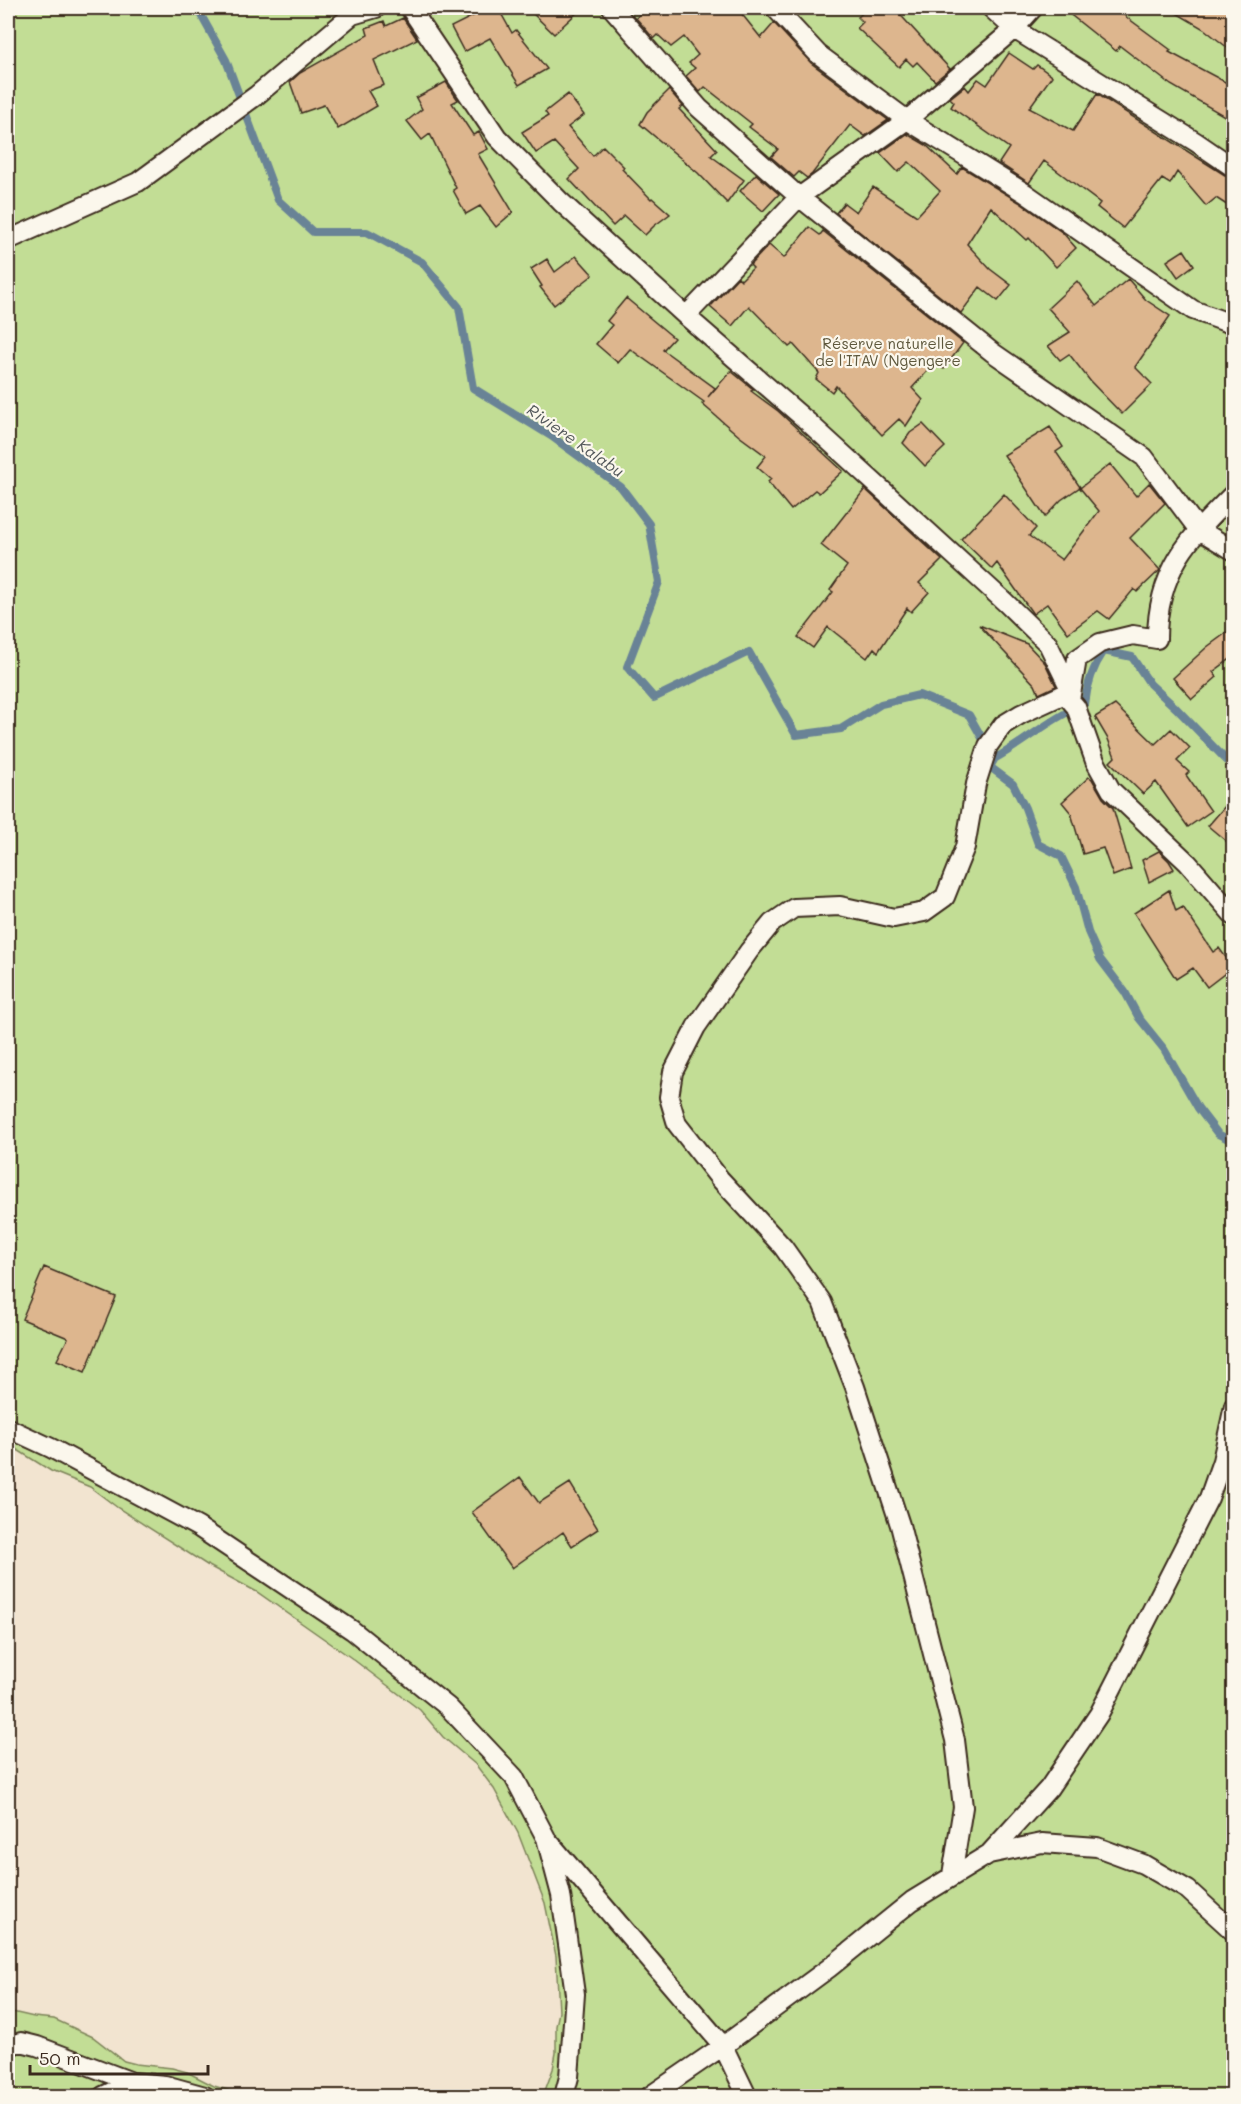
<svg xmlns="http://www.w3.org/2000/svg" width="1241" height="2104" viewBox="0 0 1241 2104" font-family="Mali,sans-serif">
  <style>
    .green { fill: #c2dd95; stroke: #7e845a; stroke-width: 1.5 }
    .lines { fill: none; stroke-linecap: round; stroke-linejoin: round }
    .stream { stroke: #698396; stroke-width: 8 }
    .building { fill: #ddb68e; stroke: #3b2a1e; stroke-width: 1.5 }
    .street-casing { stroke: #3b2a1e; stroke-width: 22 }
    .street { stroke: #fbf7ec; stroke-width: 18 }
    .labels { text-anchor: middle; dominant-baseline: central; stroke-width: 4.5; stroke-linejoin: round; paint-order: stroke }
    .park-label { font-size: 15px; fill: #5d573c; stroke: #fbf7ec }
    .water-label { font-size: 16px; font-style: italic; fill: #52575a; stroke: #fbf7ec }
  </style>
  <rect width="100%" height="100%" fill="#f2e4d0"/>
  <filter id="ink" filterUnits="userSpaceOnUse"><feTurbulence type="fractalNoise" baseFrequency=".0167" numOctaves="2"/><feDisplacementMap in="SourceGraphic" scale="12" xChannelSelector="R" yChannelSelector="G"/><feConvolveMatrix kernelMatrix="1 2 1 2 8 2 1 2 1" color-interpolation-filters="sRGB"/></filter>
  <g filter="url(#ink)">
    <!-- green -->
    <path class="green" d="M8 8H1233V2096H543L553 2069 556 2053V2026L559 2012 556 1956 545 1903 518 1833 494 1789 476 1765 443 1737 420 1710 350 1657 257 1592 207 1565 118 1508 90 1487 51 1471 8 1444Z
      M8 2011 34 2017 54 2019 93 2037 124 2061 136 2064 172 2068 187 2072 214 2086 248 2096H8Z"/>
    <g class="lines">
      <!-- stream -->
      <path class="stream" d="M197 8 226 60 278 200 313 232H367L422 262 459 307 473 388 551 436 621 487 649 524 659 582 627 667 654 698 749 652 796 735 841 729 881 704 919 695 969 715 994 759
        M994 759C1025 742 1052 717 1085 704 1087 684 1093 667 1104 651L1132 657 1150 684 1176 708 1234 768
        M994 760 990 767 1013 784 1025 808 1038 844 1061 856 1076 887 1088 932 1100 959 1125 992 1139 1018 1164 1049 1198 1108 1218 1134 1234 1142"/>
    </g>
    <!-- building -->
    <path class="building" d="M489 8H498L512 33 516 30 547 69 519 85 490 38 464 52 451 27Z
      M527 8H582L554 34Z
      M646 8H737L761 38 774 23 811 63 888 120 865 136 850 125 812 174 807 178 799 172 794 177 771 157 778 149 749 127 752 124 705 87 700 92 686 76 695 68 689 63 698 55 684 37 671 47 658 35 654 39 636 18Z
      M868 8H894L950 69 935 81 917 62 913 66 906 59 899 67 857 28 863 22 858 17Z
      M1062 8H1114L1171 50 1169 52 1227 83 1233 72V121L1171 85 1120 46 1116 51Z
      M1168 8H1233V52L1204 29Z
      M403 18 417 39 374 60 384 85 368 91 377 106 338 129 324 105 301 113 290 82 300 73 368 35 366 28 384 21 386 26Z
      M1009 53 1033 69 1037 65 1052 76 1029 108 1073 131 1097 94 1228 177 1233 179V209L1216 198 1206 206 1177 172 1170 184 1162 179 1123 228 1097 207 1100 203 1044 161 1029 183 999 163 1009 148 951 107 954 102 950 98 965 86 969 91 978 79 987 85Z
      M446 82 458 100 452 103 473 135 479 132 488 149 478 154 513 212 496 227 480 206 466 214 453 190 456 188 430 134 422 140 407 121 422 109 416 98Z
      M669 90 683 106 679 109 717 150 711 156 744 180 727 203 698 173 640 124 647 112Z
      M568 94 584 115 568 127 593 156 603 146 624 167 622 169 651 199 652 198 670 214 654 226 645 235 624 216 613 226 569 179 579 169 554 142 536 153 522 132 548 116 545 112Z
      M907 134 926 145 957 174 962 167 1019 202 1063 233 1076 248 1056 267 1029 238 1027 240 991 207 967 244 990 269 1011 285 998 301 980 287 961 313 836 213 844 203 856 212 873 187 917 216 940 191 909 162 898 172 880 153Z
      M756 174 779 194 763 211 740 191Z
      M809 227 820 235 823 231 963 343 944 369 935 363 912 388 923 400 906 426 899 419 882 435 836 386 832 392 816 379 819 373 793 344 789 347 749 306 732 326 710 307 738 277 741 280 753 268 750 265 769 245 784 258Z
      M1184 250 1194 265 1178 277 1167 261Z
      M576 256 593 275 554 305 540 287 542 286 531 269 547 259 555 272Z
      M1128 279 1146 300 1170 316 1135 367 1152 384 1122 414 1091 382 1069 354 1060 360 1048 346 1070 332 1048 308 1077 281 1096 306Z
      M626 298 674 338 663 350 715 388 708 397 731 371 753 389 751 391 778 411 843 471 819 493 815 490 791 510 768 482 771 479 757 467 766 456 739 436 702 404 704 402 630 349 618 363 596 344 612 325 607 321Z
      M923 424 945 447 925 466 903 443 910 433Z
      M1050 427 1063 447 1056 452 1080 487 1061 500 1045 517 1004 455Z
      M1110 464 1136 496 1149 483 1165 503 1130 538 1160 570 1137 592 1134 589 1109 619 1098 611 1068 633 1047 604 1033 614 997 563 992 569 961 539 1004 494 1036 528 1029 536 1062 560 1099 511 1080 488Z
      M865 489 942 560 919 583 929 592 911 612 907 608 878 652 874 648 867 658 828 627 813 648 798 637 833 592 830 590 847 566 821 545Z
      M979 625 1027 644 1045 663 1056 686 1039 694 1035 685Z
      M1233 628V657L1213 672 1217 677 1192 699 1173 678 1207 647Z
      M1115 705 1155 744 1171 729 1190 748 1177 761 1189 772 1186 775 1211 811 1188 827 1156 782 1143 794 1110 762 1115 757 1108 739 1095 717Z
      M1089 777 1092 779 1103 798 1113 808 1131 869 1113 876 1103 848 1083 854 1071 813 1062 802Z
      M1233 797V847L1208 826Z
      M1159 851 1169 861 1174 869 1149 882 1142 860Z
      M1169 890 1176 911 1183 907 1213 952 1219 948 1233 967 1207 987 1193 968 1176 979 1134 913Z
      M44 1267 116 1297 85 1372 57 1360 68 1338 22 1319Z
      M520 1477 539 1503 570 1483 598 1529 572 1546 563 1532 512 1568 472 1512Z"/>
    <g class="lines">
      <!-- street casing -->
      <g class="street-casing">
        <path id="street" d="M410 8 497 137 561 202 686 316 808 422 1005 602 1048 644 1071 691
          M612 8 699 108 799 197 992 352 1144 457 1198 529 1234 551
          M775 8 818 54 907 120 1025 193 1193 310 1234 325
          M991 8 1014 29 1196 142 1234 168
          M8 240 138 182 257 95 352 15 376 8
          M686 316 799 197 907 120 1014 29 1033 8
          M1234 493C1189 538 1157 571 1157 639L1133 635 1100 643 1077 659 1070 700 1076 707 1095 761 1111 790 1188 863 1234 916
          M8 1428 51 1448 198 1527 352 1630 448 1707 514 1777 546 1838 561 1895 575 1994 569 2077 564 2096
          M550 1843 723 2046 747 2096
          M989 1854 1049 1788 1099 1714 1209 1498 1222 1461 1234 1406
          M952 1875 963 1807 955 1740 900 1525 855 1387 822 1302 783 1247 720 1179 677 1124 669 1097 673 1072 696 1027 749 951 772 923 794 908 840 906 894 918 924 912 945 897 965 847 976 784 988 746 1003 725 1021 714 1071 691
          M8 2046 21 2042 37 2046 132 2082 165 2085 205 2096
          M103 2096 132 2082
          M650 2096 723 2046 829 1968 912 1901 989 1854 1042 1843 1097 1847 1143 1864 1188 1890 1234 1932"/>
      </g>
      <!-- street -->
      <use href="#street" class="street"/>
    </g>
  </g>
  <g class="labels">
    <!-- park labels -->
    <g class="park-label">
      <text x="888" y="343">Réserve naturelle<tspan x="888" dy="17">de l'ITAV (Ngengere</tspan></text>
    </g>
    <!-- water labels -->
    <g class="water-label">
      <text transform="translate(576 440) rotate(35)">Riviere Kalabu</text>
    </g>
  </g>
  <!-- margin -->
  <rect width="1241" height="2104" fill="none" stroke="#fbf7ec" stroke-width="30"/>
  <rect x="15" y="15" width="1211" height="2074" fill="none" stroke="#3b2a1e" stroke-width="2" filter="url(#ink)"/>
  <!-- scale -->
  <path d="M30 2065v9h178v-9" fill="none" stroke="#3b2a1e" stroke-width="3"/>
  <text x="39" y="2065" font-size="18" fill="#3b2a1e" stroke="#fbf7ec" stroke-width="4.5" paint-order="stroke">50 m</text>
</svg>
